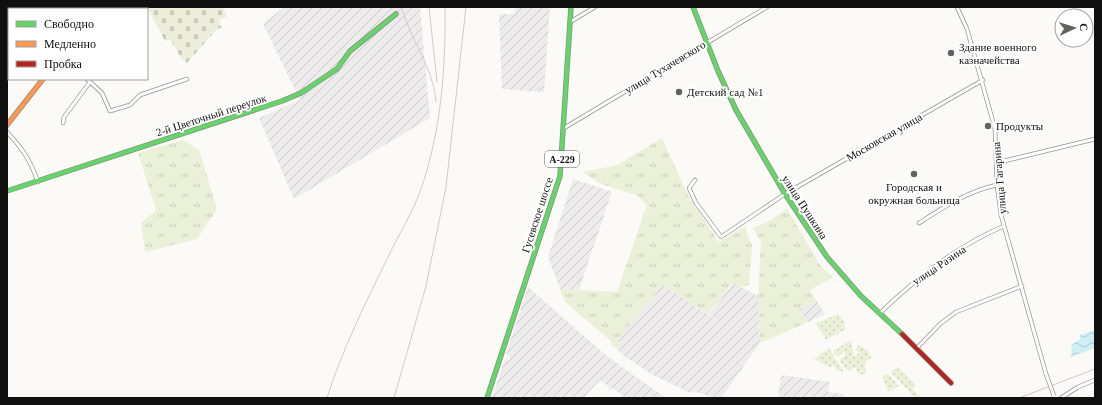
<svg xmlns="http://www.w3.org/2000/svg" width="1102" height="405" viewBox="0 0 1102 405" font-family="'Times New Roman',serif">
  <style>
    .industrial { fill: url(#industrial-furrows) }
    .grass { fill: url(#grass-tufts) }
    .cemetery { fill: url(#cemetery-stones) }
    .garden { fill: url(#garden-dots) }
    .water { fill: url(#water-waves) }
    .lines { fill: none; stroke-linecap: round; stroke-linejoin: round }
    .street-casing { stroke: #969594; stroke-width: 4.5 }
    .fast-casing { stroke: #8d8c8b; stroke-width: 5.5 }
    .slow-casing { stroke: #8d8c8b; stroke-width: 5.5 }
    .jam-casing { stroke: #8d8c8b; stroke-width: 5.5 }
    .street { stroke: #fffefe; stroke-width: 3 }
    .fast { stroke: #63d668; stroke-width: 4 }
    .slow { stroke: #ff974d; stroke-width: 4 }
    .jam { stroke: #b3261e; stroke-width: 4 }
    .rail { stroke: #d8c6ca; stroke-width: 1 }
    .street-bridge-casing { stroke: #969594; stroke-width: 4.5; stroke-linecap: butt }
    .street-bridge { stroke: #fffefe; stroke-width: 3 }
    .poi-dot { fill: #636261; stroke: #fff; stroke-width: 1.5 }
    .labels { text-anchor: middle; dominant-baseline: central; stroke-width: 4; stroke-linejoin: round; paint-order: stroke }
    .shield { fill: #fff; stroke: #585858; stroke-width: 1 }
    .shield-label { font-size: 10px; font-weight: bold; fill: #101010 }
    .poi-label { font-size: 11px; fill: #101010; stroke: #fff; text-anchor: start }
    .street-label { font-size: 11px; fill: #101010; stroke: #fff }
  </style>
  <defs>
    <pattern id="industrial-furrows" width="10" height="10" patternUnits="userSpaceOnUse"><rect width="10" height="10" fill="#eeebed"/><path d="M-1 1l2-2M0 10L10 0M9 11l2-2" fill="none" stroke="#cbc8ca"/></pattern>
    <pattern id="grass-tufts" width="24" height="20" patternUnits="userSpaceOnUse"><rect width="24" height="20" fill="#ebf1d8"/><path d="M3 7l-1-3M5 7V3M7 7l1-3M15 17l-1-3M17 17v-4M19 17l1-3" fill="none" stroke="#c8ceb8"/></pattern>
    <pattern id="cemetery-stones" width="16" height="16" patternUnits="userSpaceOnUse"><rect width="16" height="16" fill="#eceddb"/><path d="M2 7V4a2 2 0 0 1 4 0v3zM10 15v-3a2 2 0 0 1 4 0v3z" fill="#c9cabb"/></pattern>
    <pattern id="garden-dots" width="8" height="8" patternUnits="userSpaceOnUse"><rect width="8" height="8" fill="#ebf1d8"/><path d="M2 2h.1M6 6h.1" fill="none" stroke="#c8ceb8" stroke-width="1.8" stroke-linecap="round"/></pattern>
    <pattern id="water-waves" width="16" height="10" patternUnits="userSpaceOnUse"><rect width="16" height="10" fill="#ceeff6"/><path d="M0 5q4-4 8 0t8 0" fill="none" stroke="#b0ccd2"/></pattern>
  </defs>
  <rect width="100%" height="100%" fill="#fcfaf7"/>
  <!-- industrial -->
  <path class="industrial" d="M284 7H420L430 118 294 199 259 118 300 100 263 24Z
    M521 7H550L544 92 502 89 499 14H514L516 9Z
    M573 179 612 192 579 290 560 289 548 257Z
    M733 283 758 296 760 343 721 398H713L693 391 690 393 653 375 624 356 617 349 620 343 617 340 663 285 721 323 709 314Z
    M528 287 608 357 666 398H625L613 388 608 390 609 387 600 380 583 398H492L505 359 509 360 510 356 506 354Z
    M816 300 825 314 808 322 798 310Z
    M781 375 830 382 828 392 844 394 843 398H778Z"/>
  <!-- grass -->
  <path class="grass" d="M662 138 688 195 719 242 746 226 747 234 752 245 749 285 741 287 732 283 708 314 663 285 617 340 620 343 617 349 612 345 611 341 565 302 560 289 617 292 647 205 638 196 599 183 583 172 617 165Z
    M183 140 199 150 217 209 197 239 145 252 141 223 156 210 138 153Z
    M787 209 821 266 833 278 816 286 810 292 816 300 799 310 808 322 760 343 758 296 761 242 753 228 767 222Z"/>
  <!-- cemetery -->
  <path class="cemetery" d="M147 7H223L227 16 219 21 222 27 216 30 187 63 181 58 170 39 165 41Z"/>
  <!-- garden -->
  <path class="garden" d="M838 314 846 324 844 325 846 329 826 340 821 331 815 324Z
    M851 340 854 356 860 353 855 350 859 345 865 349 862 351 866 349 872 357 865 362 866 374H858L856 367 847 371 839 360 846 355 844 352 837 357 833 351Z
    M829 348 844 372 838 371 833 366 829 367 814 359Z
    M898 367 915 384 913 389 922 398H913L910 392 890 372Z
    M888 374 899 386 888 392 882 376Z"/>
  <!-- water -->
  <path class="water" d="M1095 330V348L1071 357C1074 345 1066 348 1080 339V335Z"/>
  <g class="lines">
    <!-- street casing -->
    <g class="street-casing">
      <path id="street" d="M957 7 967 29 995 129 997 185 1001 215 1046 374
        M570 22 595 7
        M87 79 102 93 110 111 130 105 140 95 187 79
        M63 123 64 117 90 82
        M564 128 767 7
        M7 132C23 149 30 160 38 182
        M996 163 1095 139
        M695 180 689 188 696 203 721 237 785 194 983 80
        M919 223C944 207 968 191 997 185
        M879 314C916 278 957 246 1004 226
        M917 348 940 324 956 312 1022 286
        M1061 398 1078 387 1095 380"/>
    </g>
    <!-- fast casing -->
    <g class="fast-casing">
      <path id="fast" d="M693 7 718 71 736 110 785 194 827 257 861 296 902 334
        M98 9 100 7
        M7 191 282 101 301 93 337 69 350 51 396 14
        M487 398 560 176 571 7"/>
    </g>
    <!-- slow casing -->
    <g class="slow-casing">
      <path id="slow" d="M7 125 43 79"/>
    </g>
    <!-- jam casing -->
    <g class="jam-casing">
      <path id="jam" d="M902 334 951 383"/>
    </g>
    <!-- street -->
    <use href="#street" class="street"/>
    <!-- fast -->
    <use href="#fast" class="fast"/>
    <!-- slow -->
    <use href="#slow" class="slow"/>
    <!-- jam -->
    <use href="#jam" class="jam"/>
    <!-- rail -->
    <path class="rail" d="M402 7C410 41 433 65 436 102
      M429 7 437 82
      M327 398C342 350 366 302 388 257 399 234 413 212 421 189 441 131 446 68 445 7
      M394 398 426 286 446 187 466 7
      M1019 398 1095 369"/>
    <!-- street-bridge casing -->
    <g class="street-bridge-casing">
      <path id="street-bridge" d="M1046 374 1054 396"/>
    </g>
    <!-- street-bridge -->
    <use href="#street-bridge" class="street-bridge"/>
  </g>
  <!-- markers -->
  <g class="poi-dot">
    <circle cx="951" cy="53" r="4"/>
    <circle cx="679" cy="92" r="4"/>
    <circle cx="988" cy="126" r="4"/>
    <circle cx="914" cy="174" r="4"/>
  </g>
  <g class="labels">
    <!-- shield labels -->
    <rect class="shield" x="545" y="151" width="34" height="16" rx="3"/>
    <g class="shield-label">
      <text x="562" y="159">А-229</text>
    </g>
    <!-- poi labels -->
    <g class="poi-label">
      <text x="959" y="47">Здание военного<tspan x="959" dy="13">казначейства</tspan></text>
      <text x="687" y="92">Детский сад №1</text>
      <text x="996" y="126">Продукты</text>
      <text x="914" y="187" text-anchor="middle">Городская и<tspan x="914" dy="13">окружная больница</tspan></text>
    </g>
    <!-- street labels -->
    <g class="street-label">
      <text transform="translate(665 67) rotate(-31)">улица Тухачевского</text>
      <text transform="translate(211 115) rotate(-18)">2-й Цветочный переулок</text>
      <text transform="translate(884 137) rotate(-30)">Московская улица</text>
      <text transform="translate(999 178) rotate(-95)">улица Гагарина</text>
      <text transform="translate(805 207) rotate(57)">улица Пушкина</text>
      <text transform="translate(537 215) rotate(-72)">Гусевское шоссе</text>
      <text transform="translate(939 265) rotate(-34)">улица Разина</text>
    </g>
  </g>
  <!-- border -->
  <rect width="1102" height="405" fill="none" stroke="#101010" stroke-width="16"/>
  <!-- legend -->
  <rect x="8" y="8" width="140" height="72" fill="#ffffff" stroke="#9f9f9f"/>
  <rect x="16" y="21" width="20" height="6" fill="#63d668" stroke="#9f9f9f"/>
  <text x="44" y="28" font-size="12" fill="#101010">Свободно</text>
  <rect x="16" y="41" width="20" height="6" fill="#ff974d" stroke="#9f9f9f"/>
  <text x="44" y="48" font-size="12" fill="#101010">Медленно</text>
  <rect x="16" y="61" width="20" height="6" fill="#b3261e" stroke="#9f9f9f"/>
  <text x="44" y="68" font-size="12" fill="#101010">Пробка</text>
  <!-- north arrow -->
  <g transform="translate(1074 28) rotate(86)"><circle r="19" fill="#ffffff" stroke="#9f9f9f"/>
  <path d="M0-3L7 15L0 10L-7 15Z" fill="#636261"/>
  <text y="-6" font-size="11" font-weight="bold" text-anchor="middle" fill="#101010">С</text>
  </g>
</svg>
